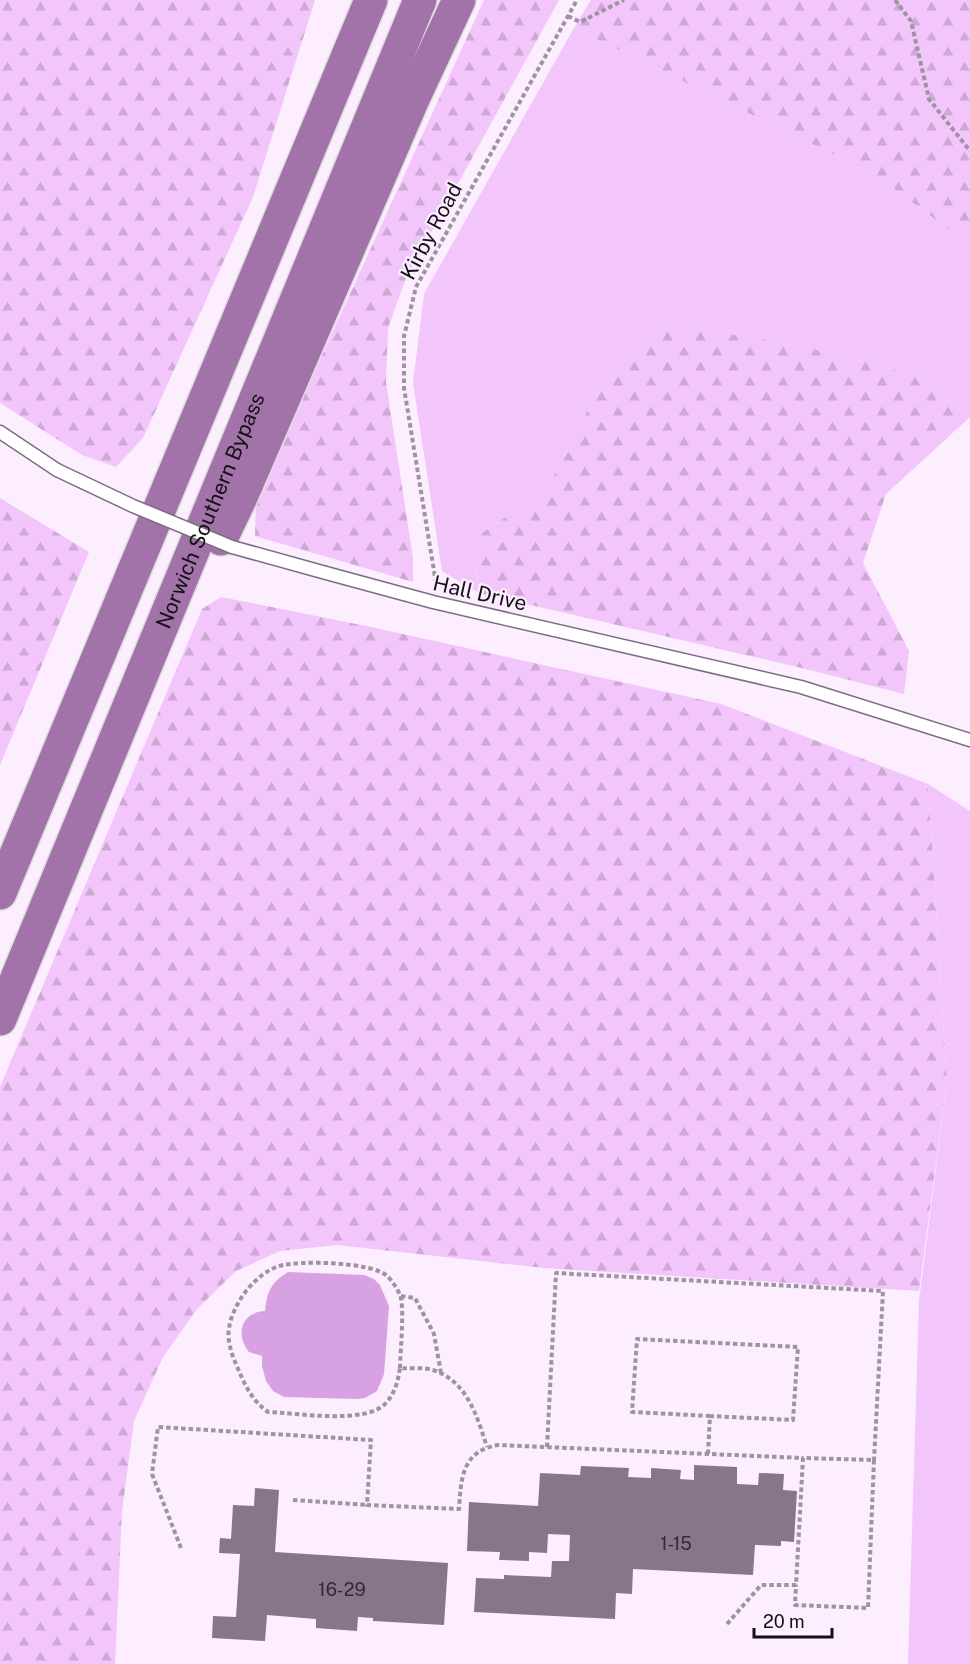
<svg xmlns="http://www.w3.org/2000/svg" width="970" height="1664" viewBox="0 0 970 1664" font-family="'Public Sans',sans-serif">
  <style>
    .green { fill: #f2c6fa }
    .forest { fill: url(#forest-firs) }
    .water { fill: #d8a1e2 }
    .building { fill: #87768a }
    .lines { fill: none; stroke-linecap: round; stroke-linejoin: round }
    .lane-casing { stroke: #7d6d80; stroke-width: 15 }
    .highway-casing { stroke: #deddde; stroke-width: 36 }
    .path { stroke: #9e93a0; stroke-width: 4; stroke-dasharray: 4.5 3; stroke-linecap: butt }
    .lane { stroke: #fff; stroke-width: 12 }
    .highway { stroke: #a173a9; stroke-width: 33 }
    .lane-bridge-casing { stroke: #7d6d80; stroke-width: 15; stroke-linecap: butt }
    .lane-bridge { stroke: #fff; stroke-width: 12 }
    .labels { text-anchor: middle; dominant-baseline: central; stroke-width: 4.5; stroke-linejoin: round; paint-order: stroke }
    .number-label { font-size: 18px; fill: #322933 }
    .street-label { font-size: 21px; fill: #150f16; stroke: #fcedff }
  </style>
  <defs>
    <pattern id="forest-firs" width="22" height="20" patternUnits="userSpaceOnUse" patternTransform="scale(1.5)"><rect width="22" height="20" fill="#f2c6fa"/><path d="M5 1l3.5 6h-7zM16 11l3.5 6h-7z" fill="#cfa9d6"/></pattern>
  </defs>
  <rect width="100%" height="100%" fill="#fcedff"/>
  <!-- green -->
  <path class="green" d="M574 28 877 176 970 245V417L912 374 806 347 671 324 611 366 546 490 473 539 479 593 442 571 413 383 424 294Z
    M928 784 970 811V1664H908L919 1301 947 1081Z"/>
  <!-- forest -->
  <path class="forest" d="M0 0H315L253 197 143 438 116 467 82 455 0 403Z
    M484 0H559L406 278 388 328 386 382 413 558V582L255 536 256 500Z
    M591 0H970V245L877 176 574 28Z
    M671 324 806 347 912 374 970 417 886 494 863 563 909 651 904 694 806 669 479 593 473 539 546 490 611 366Z
    M0 498 89 552 0 765Z
    M221 597 371 627 721 704 928 784 947 1081 919 1291 544 1268 337 1245 280 1251 236 1271 197 1309 163 1357 134 1421 122 1511 115 1664H0V1087L202 609Z"/>
  <!-- water -->
  <path class="water" d="M288 1272 364 1275 374 1279 380 1285 389 1306 384 1374 377 1391 365 1398 358 1399 284 1397 273 1391 266 1381 262 1366V1356L249 1352C235 1335 241 1312 265 1311 267 1292 271 1282 288 1272Z"/>
  <!-- building -->
  <path class="building" d="M694 1465 737 1467V1484L758 1485 759 1473 784 1474 783 1490 797 1491 794 1542 781 1541V1546L755 1545 753 1575 633 1569 632 1594 616 1593 615 1619 474 1612 476 1578 504 1579V1575L551 1577 552 1561H569L570 1535 548 1534 547 1553 529 1552V1561L499 1560 500 1552 467 1551 469 1502 538 1506 540 1473 580 1475 581 1466 629 1468 628 1477 651 1478V1468L681 1470 680 1479 694 1480Z
    M255 1488 279 1490 275 1552 448 1563 444 1625 373 1621V1618L358 1617 357 1631 316 1628V1619L267 1615 265 1641 212 1638 213 1616 236 1617 240 1554 219 1553 220 1538 231 1539 233 1505 254 1506Z"/>
  <g class="lines">
    <!-- lane casing -->
    <g class="lane-casing">
      <path id="lane" d="M0 432 57 470
        M326 573 433 602 801 687 970 740"/>
    </g>
    <!-- highway casing -->
    <g class="highway-casing">
      <g id="highway">
        <path d="M221 539 242 495 413 99 459 0"/>
        <path d="M0 893 371 0"/>
        <path id="s1" d="M0 1019 420 0"/>
      </g>
    </g>
    <!-- path -->
    <path class="path" d="M895 0 911 21 929 99 970 151
      M568 16 580 22 624 0
      M436 583 404 388V336L416 287 577 0
      M401 1296 415 1298 434 1334 441 1373
      M400 1368C400 1354 405 1307 400 1295 398 1290 392 1280 387 1276 373 1262 299 1260 279 1266 255 1274 233 1303 229 1328 227 1339 231 1353 236 1364 244 1383 251 1400 268 1412 298 1413 366 1425 386 1403 395 1393 398 1381 400 1368 410 1369 423 1367 433 1370 467 1381 477 1416 487 1447
      M547 1447 556 1273 883 1291 874 1460
      M708 1454 710 1416 793 1420 798 1347 637 1339 632 1412 710 1416
      M293 1500 367 1505
      M181 1548 152 1474 158 1427 371 1440 367 1505 459 1509C461 1478 462 1451 498 1445L803 1458
      M727 1624 761 1585H796L803 1458 874 1460 868 1608 795 1605 796 1585"/>
    <!-- lane -->
    <use href="#lane" class="lane"/>
    <!-- highway -->
    <use href="#highway" class="highway"/>
    <!-- lane-bridge casing -->
    <g class="lane-bridge-casing">
      <path id="lane-bridge" d="M57 470 133 506 232 547 326 573"/>
    </g>
    <!-- lane-bridge -->
    <use href="#lane-bridge" class="lane-bridge"/>
  </g>
  <g class="labels">
    <!-- number labels -->
    <g class="number-label">
      <text x="676" y="1543">1-15</text>
      <text x="342" y="1589">16-29</text>
    </g>
    <!-- street labels -->
    <g class="street-label">
      <text transform="translate(431 231) rotate(-62)">Kirby Road</text>
      <text stroke="none"><textPath href="#s1" startOffset="550">Norwich Southern Bypass</textPath></text>
      <text transform="translate(480 593) rotate(13)">Hall Drive</text>
    </g>
  </g>
  <!-- scale -->
  <path d="M754 1628v9h78v-9" fill="none" stroke="#150f16" stroke-width="3"/>
  <text x="763" y="1628" font-size="18" fill="#150f16" stroke="#fcedff" stroke-width="4.5" paint-order="stroke">20 m</text>
</svg>
